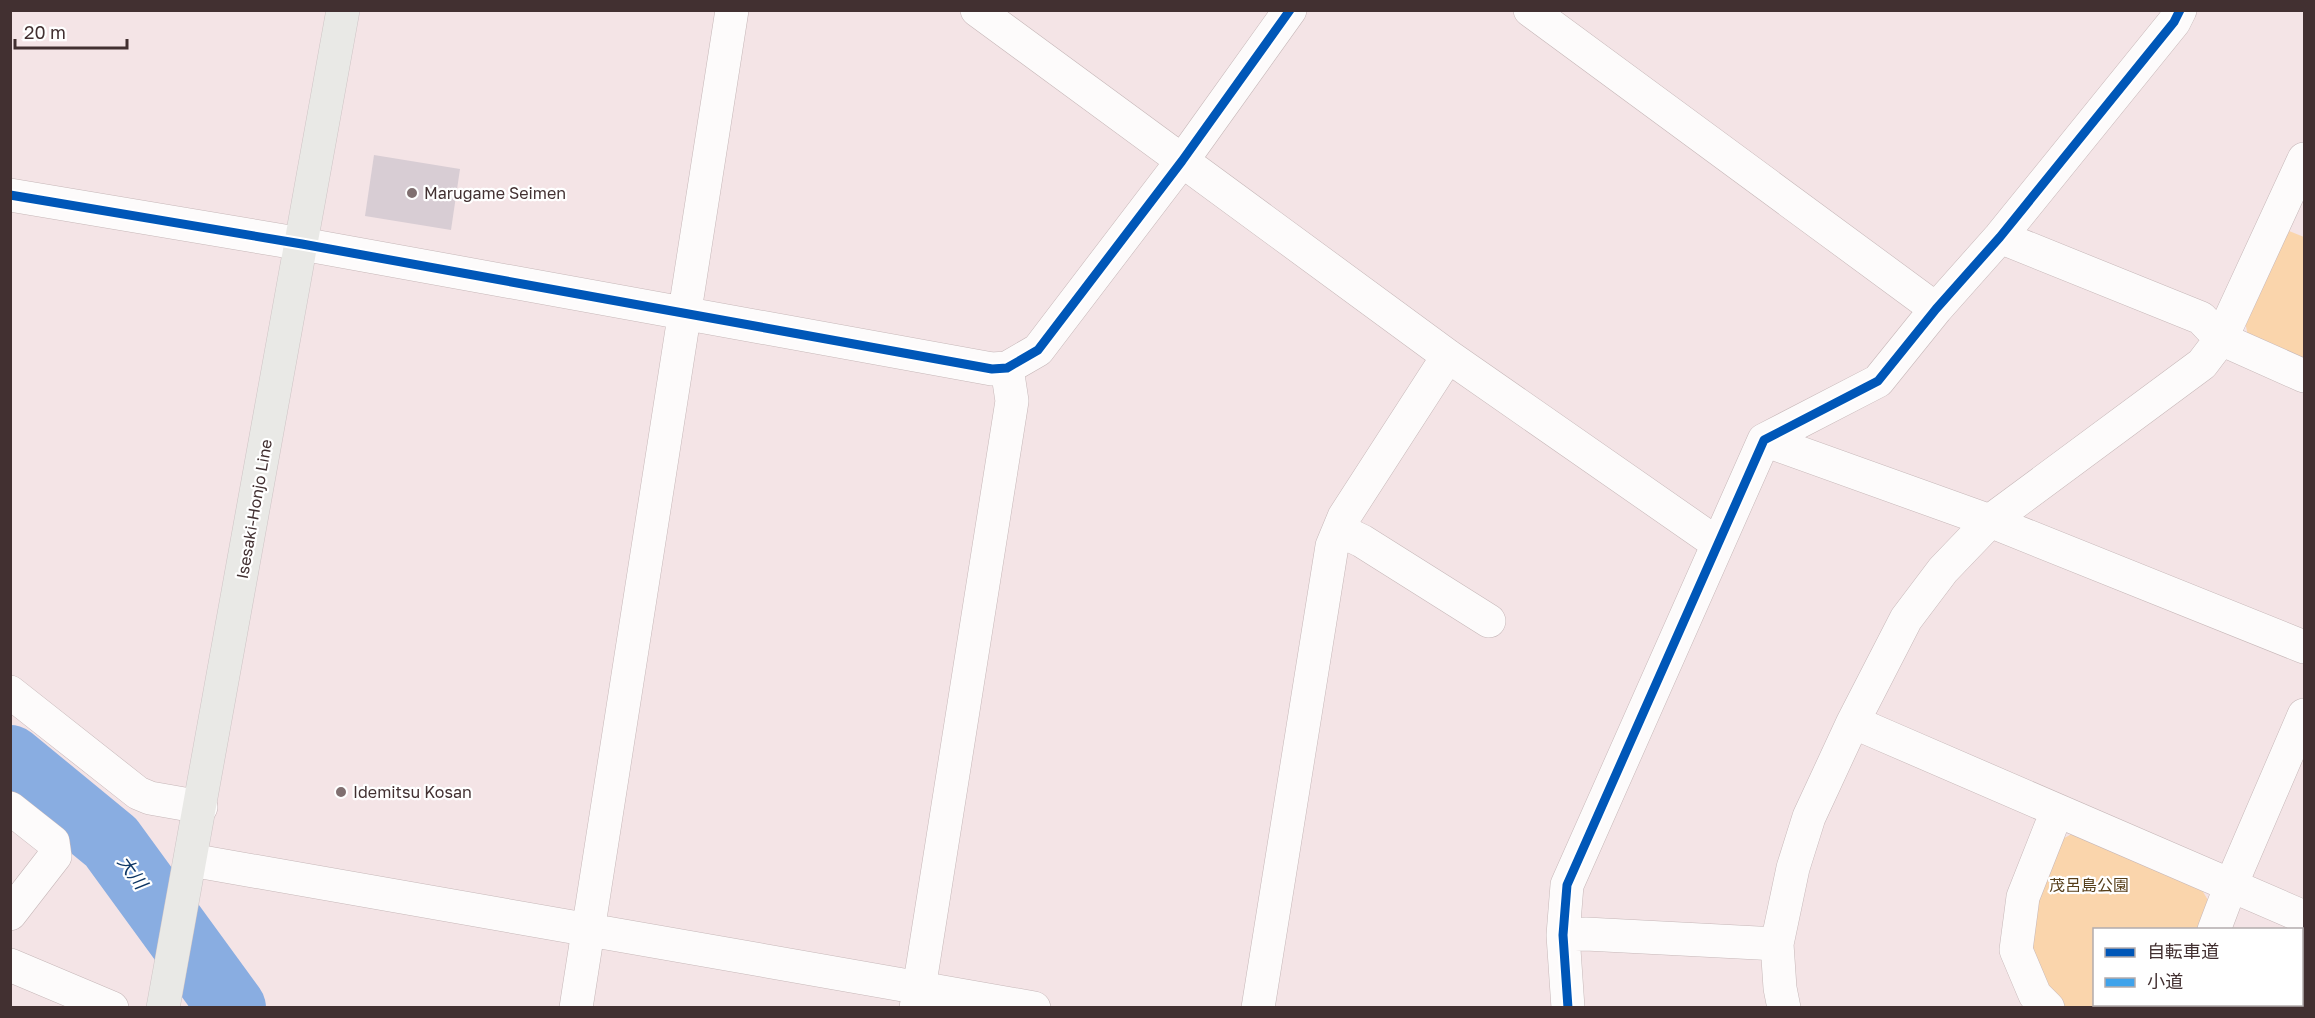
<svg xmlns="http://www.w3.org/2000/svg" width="2315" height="1018" viewBox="0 0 2315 1018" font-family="'Golos Text','Noto Sans JP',sans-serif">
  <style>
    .green { fill: #fad5ac }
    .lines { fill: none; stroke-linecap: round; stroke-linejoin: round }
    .river { stroke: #89ade1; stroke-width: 68 }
    .building { fill: #d8cdd4 }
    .minor-casing { stroke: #c6b7b8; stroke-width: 34 }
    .major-casing { stroke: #cec4c5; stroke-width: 34 }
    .minor { stroke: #fdfbfb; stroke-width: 33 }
    .major { stroke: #e9e9e6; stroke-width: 33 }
    .quiet { stroke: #3fa3eb; stroke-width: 8; stroke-dasharray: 15 8; stroke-linecap: butt }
    .cycleway-casing { stroke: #fff; stroke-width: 13 }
    .cycleway { stroke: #0057b8; stroke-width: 9 }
    .poi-dot { fill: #806f70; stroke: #fff; stroke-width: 2 }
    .labels { text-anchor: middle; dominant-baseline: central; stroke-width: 4.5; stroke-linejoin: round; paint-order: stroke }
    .poi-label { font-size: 16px; fill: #423031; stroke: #fff; text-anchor: start }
    .street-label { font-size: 16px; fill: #423031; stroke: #fff }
    .park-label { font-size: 16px; fill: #563e19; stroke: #fff }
    .water-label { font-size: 18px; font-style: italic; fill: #0d3665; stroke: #fff }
  </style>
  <rect width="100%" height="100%" fill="#f4e4e6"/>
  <!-- green -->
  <path class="green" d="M2284 229 2304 237V359L2248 336 2244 317Z
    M2077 831 2197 882 2208 900 2197 929 2094 930V1004L2168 1005 2167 1007H2061L2026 952 2035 901 2059 841Z"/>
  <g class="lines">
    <!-- river -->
    <path class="river" d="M10 759 111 842 232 1008"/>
  </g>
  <!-- building -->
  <path class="building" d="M374 155 460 169 451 230 365 216Z"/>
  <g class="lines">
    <!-- minor casing -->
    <g class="minor-casing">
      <path id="minor" d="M977 10 1448 356 1718 544
        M1530 10 1936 309
        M10 195 302 244 992 369 1007 368 1038 350 1182 161 1290 10
        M2000 237 2201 318 2221 339 2304 376
        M1764 440 1990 521 2304 647
        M1339 530 1362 541 1489 621
        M10 692 138 793 150 798 201 807
        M1853 722 2304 917
        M10 808 53 842 55 856 10 914
        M191 860 1034 1008
        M2214 930 2231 885 2304 715
        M1563 935 1586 934 1777 944
        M10 965 112 1008
        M576 1008 732 10
        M916 1008 1012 401 1007 368
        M1258 1008 1332 546 1344 517 1448 356
        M1568 1008 1563 935 1567 885 1764 440 1878 381 1936 309 2000 237 2174 22 2180 10
        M1784 1008 1780 988 1777 944 1793 868 1809 817 1853 722 1906 619 1943 570 1990 521 2202 364 2221 339 2304 159
        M2048 1008 2035 995 2016 950 2023 897 2057 811
        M2185 1008 2187 1004"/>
    </g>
    <!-- major casing -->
    <g class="major-casing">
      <path id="major" d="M163 1008 343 10"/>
    </g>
    <!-- minor -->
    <use href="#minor" class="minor"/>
    <!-- major -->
    <use href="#major" class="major"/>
    <!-- quiet -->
    <path class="quiet" d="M977 11V10"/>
    <!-- cycleway casing -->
    <g class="cycleway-casing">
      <path id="cycleway" d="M10 195 302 244 992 369 1007 368 1038 350 1182 161 1290 10
        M1568 1008 1563 935 1567 885 1764 440 1878 381 1936 309 2000 237 2174 22 2180 10"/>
    </g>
    <!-- cycleway -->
    <use href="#cycleway" class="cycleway"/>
  </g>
  <!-- markers -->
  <g class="poi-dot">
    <circle cx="412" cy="193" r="6"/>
    <circle cx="341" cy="792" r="6"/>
  </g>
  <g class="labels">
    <!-- poi labels -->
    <g class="poi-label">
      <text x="424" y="193">Marugame Seimen</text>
      <text x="353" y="792">Idemitsu Kosan</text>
    </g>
    <!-- street labels -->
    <g class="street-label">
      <text transform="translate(254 509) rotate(-80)">Isesaki-Honjo Line</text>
    </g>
    <!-- park labels -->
    <g class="park-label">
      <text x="2089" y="885">茂呂島公園</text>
    </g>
    <!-- water labels -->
    <g class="water-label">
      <text transform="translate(133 872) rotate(54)">大川</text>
    </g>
  </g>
  <!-- border -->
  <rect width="2315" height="1018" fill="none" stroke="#423031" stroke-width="24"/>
  <!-- legend -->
  <rect x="2093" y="928" width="210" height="78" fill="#ffffff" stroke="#b3acad" stroke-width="1.5"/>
  <rect x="2105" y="948" width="30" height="9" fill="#0057b8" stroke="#b3acad" stroke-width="1.5"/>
  <text x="2147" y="958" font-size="18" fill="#423031">自転車道</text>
  <rect x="2105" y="978" width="30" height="9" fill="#3fa3eb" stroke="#b3acad" stroke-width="1.5"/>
  <text x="2147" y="988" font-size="18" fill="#423031">小道</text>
  <!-- scale -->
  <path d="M15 39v9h112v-9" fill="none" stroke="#423031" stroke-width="3"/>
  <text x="24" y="39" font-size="18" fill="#423031" stroke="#ffffff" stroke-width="4.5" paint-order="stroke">20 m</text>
</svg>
